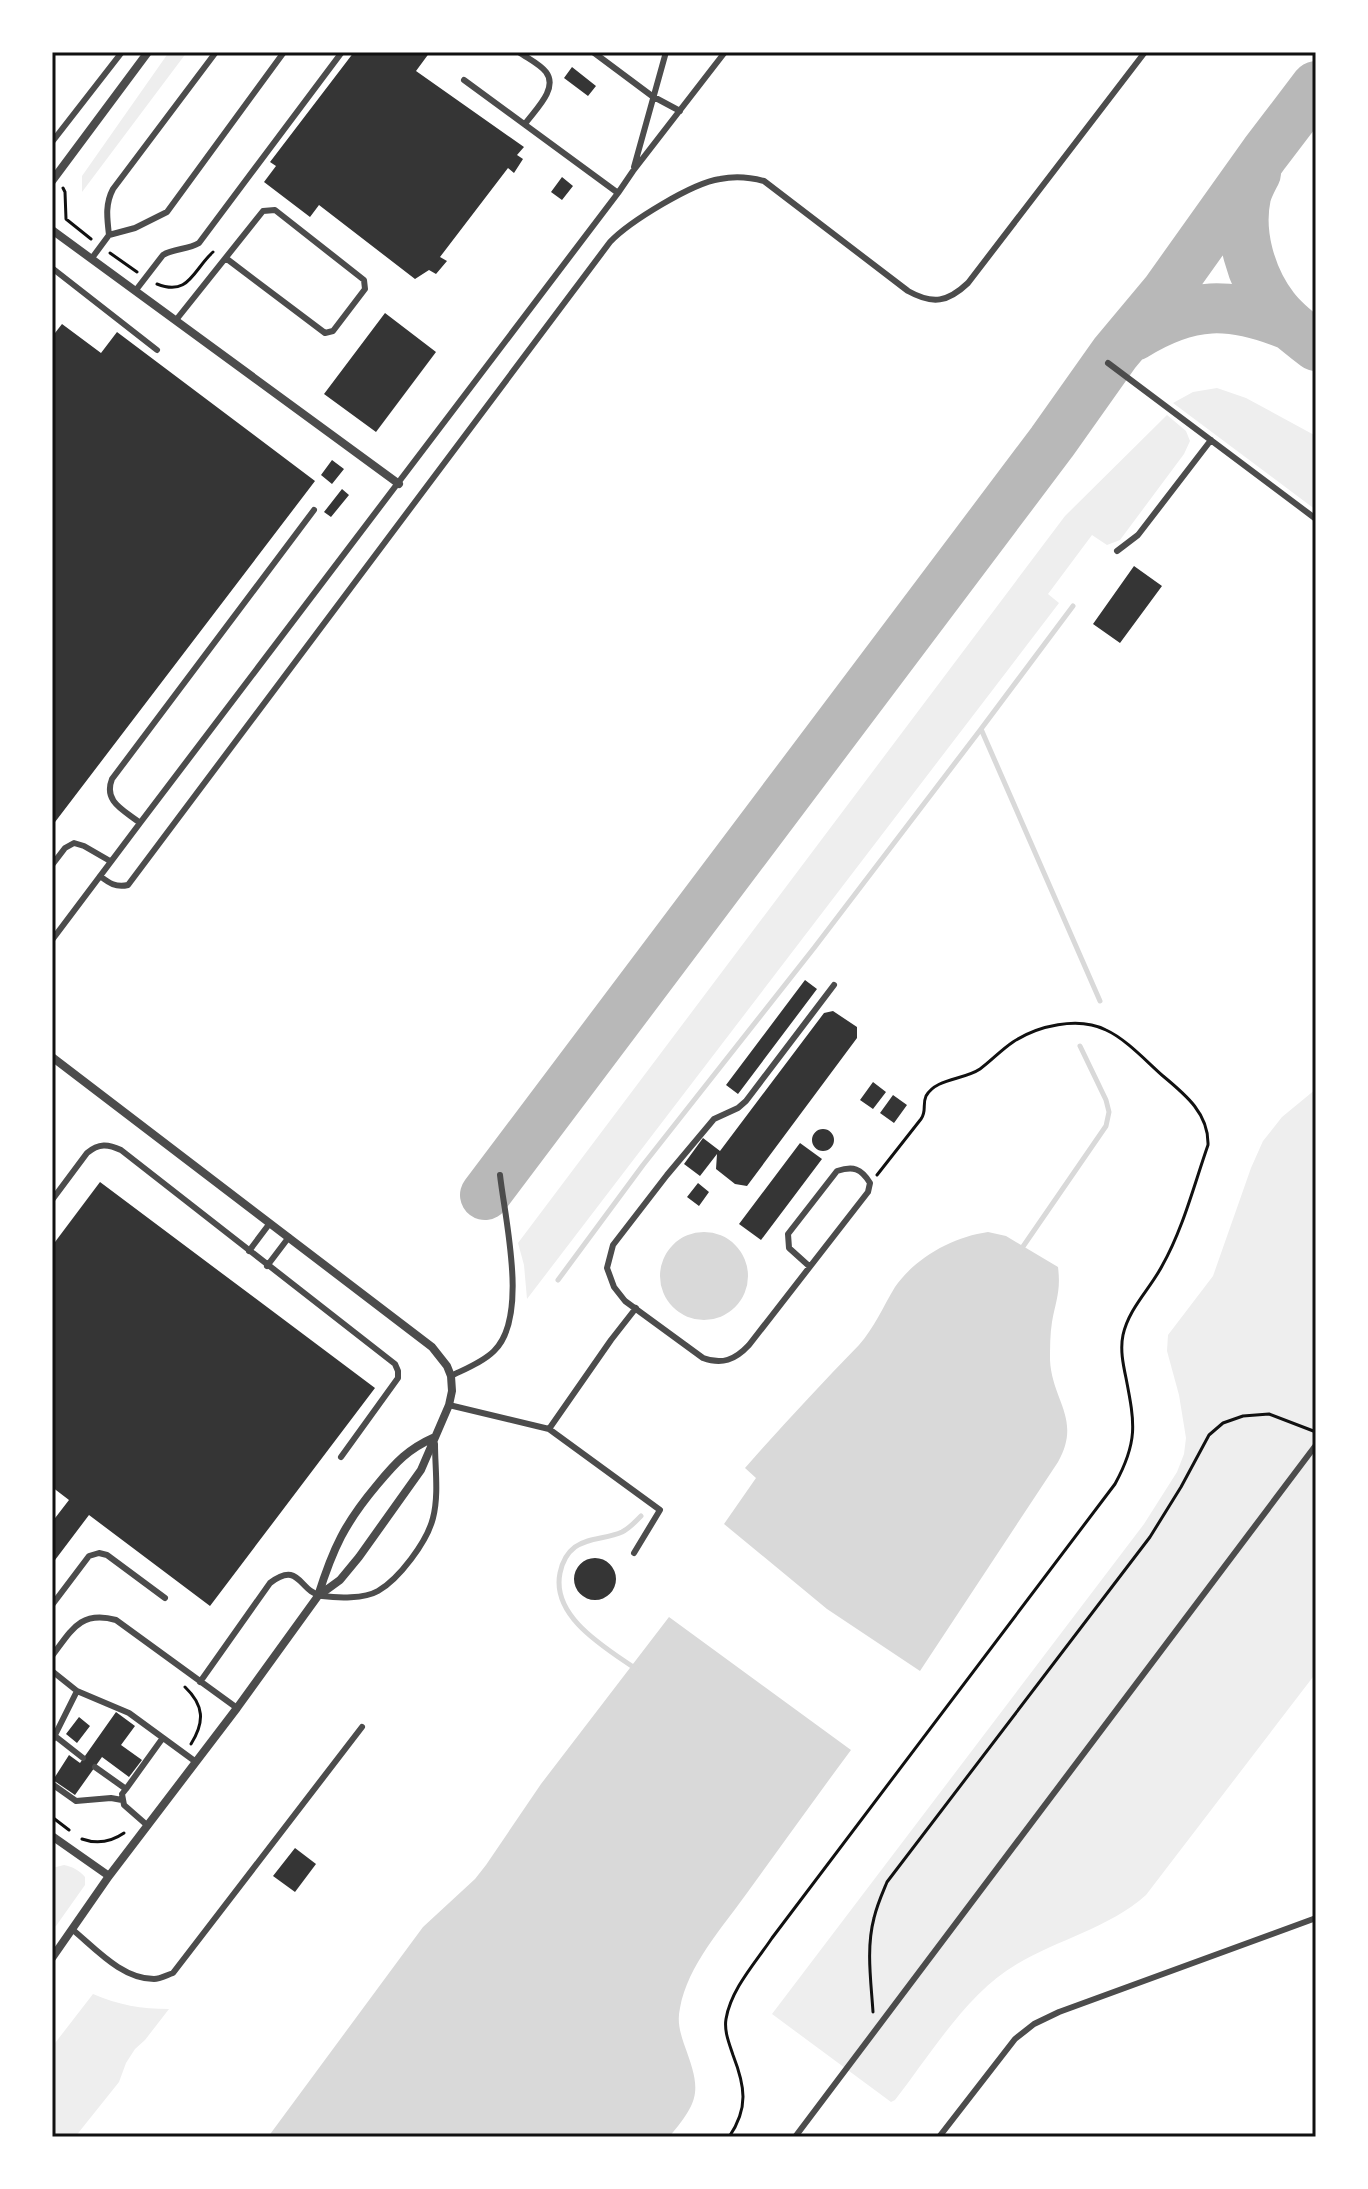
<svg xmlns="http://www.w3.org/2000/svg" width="1368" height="2189" viewBox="0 0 1368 2189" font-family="Rubik,sans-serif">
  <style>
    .green { fill: #eee }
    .water { fill: #d9d9d9 }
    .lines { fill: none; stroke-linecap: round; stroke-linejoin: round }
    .stream { stroke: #d9d9d9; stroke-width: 5 }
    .taxiway { stroke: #b8b8b8; stroke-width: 50 }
    .building { fill: #353535 }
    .path { stroke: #111; stroke-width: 3 }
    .service { stroke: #4c4c4c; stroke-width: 6 }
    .minor { stroke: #4c4c4c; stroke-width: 8 }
    .neatline { fill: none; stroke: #111; stroke-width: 3 }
  </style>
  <rect width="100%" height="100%" fill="#fff"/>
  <!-- green -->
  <path class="green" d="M169 52H187L82 192V176Z
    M1217 388 1246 398 1316 436V510L1173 403 1193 392Z
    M1167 415 1186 431 1190 441 1184 454 1120 540 1107 545 1092 535 1048 594 1059 603 527 1299 524 1265 518 1243 1065 516Z
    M1316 1089V1673L1146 1895C1109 1928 1059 1939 1017 1964 967 1993 930 2055 895 2100L891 2102 772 2014 1144 1524 1177 1472 1184 1454 1186 1438 1179 1395 1167 1351 1168 1335 1213 1276 1251 1168 1263 1141 1282 1117Z
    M64 1865C73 1867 79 1870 85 1877V1885L56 1926 52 1928V1868Z
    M93 1994C118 2005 142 2009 169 2009L145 2040 135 2049 126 2063 119 2082 75 2137H52V2047Z"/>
  <!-- water -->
  <path class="water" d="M988 1232 1006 1236 1058 1267C1061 1291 1056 1300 1052 1322 1050 1334 1050 1348 1050 1360 1052 1401 1082 1419 1058 1462L920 1671 827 1609 724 1524 756 1478 745 1468C782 1426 820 1385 859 1345 874 1328 883 1307 895 1287 916 1257 953 1237 988 1232Z
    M660 1276a44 44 0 1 1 88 0a44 44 0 1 1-88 0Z
    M669 1617 851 1750C816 1797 782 1845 747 1893 722 1928 688 1965 680 2008 677 2021 680 2032 684 2044 701 2090 701 2099 669 2137H268L423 1927 475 1879 486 1865 541 1784Z"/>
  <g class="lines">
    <!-- stream -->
    <path class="stream" d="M1073 606 981 729 1100 1001
      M1022 1248 1106 1126 1109 1112 1106 1100 1080 1046
      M558 1280 643 1165 814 948 981 729
      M636 1669C606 1648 551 1617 560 1573 562 1563 567 1553 575 1547 589 1537 607 1539 622 1532 630 1528 635 1522 641 1516"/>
    <!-- taxiway -->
    <path class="taxiway" d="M1256 173C1252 181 1248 188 1246 196 1238 234 1251 278 1274 308 1286 324 1301 334 1316 346
      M1134 336C1190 301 1231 301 1291 326
      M485 1195 1052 442 1115 353 1166 292 1265 153 1316 86"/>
  </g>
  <!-- building -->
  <path class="building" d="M354 52H430L416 71 524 147 517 155 523 159 514 173 508 168 440 257 447 261 436 274 429 270 415 279 319 205 310 217 264 182 276 166 270 162Z
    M572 67 596 86 588 96 564 78Z
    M562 177 573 186 562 200 551 192Z
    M385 313 436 352 376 432 324 394Z
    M62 324 101 353 117 332 315 481 52 826V331L55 333Z
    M332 460 344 469 332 484 321 475Z
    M342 489 349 495 331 517 324 512Z
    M1134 566 1162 586 1120 643 1093 624Z
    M805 980 817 989 738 1094 726 1085Z
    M833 1011 857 1027V1038L747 1186 735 1184 716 1169 717 1154 700 1176 684 1164 703 1138 720 1151 824 1013Z
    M873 1082 886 1092 873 1109 860 1100Z
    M893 1095 907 1105 894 1123 880 1113Z
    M812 1140a11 11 0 1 1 22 0a11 11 0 1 1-22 0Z
    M800 1143 822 1159 761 1240 739 1224Z
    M100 1182 375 1388 210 1606 89 1515 52 1564V1522L69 1500 52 1487V1246Z
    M698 1183 709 1192 699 1206 687 1197Z
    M574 1579a21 21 0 1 1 42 0a21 21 0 1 1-42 0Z
    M116 1712 135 1726 121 1745 142 1760 129 1777 102 1757 75 1795 53 1780 69 1755 80 1763Z
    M79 1717 90 1726 77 1743 66 1734Z
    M295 1848 316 1864 295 1892 273 1876Z"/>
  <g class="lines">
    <!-- path -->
    <path class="path" d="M63 188 65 192 66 219 91 239
      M110 253 137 272
      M157 284C189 297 193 270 213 252
      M185 1687C204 1705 205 1722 191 1744
      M52 1817 69 1830
      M82 1839C96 1844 111 1842 124 1833
      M873 2012C871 1981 866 1948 874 1918 877 1905 882 1894 887 1882L1150 1537 1181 1487 1209 1435 1223 1423 1243 1416 1269 1414 1316 1432
      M729 2137C749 2108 745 2086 733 2055 729 2043 724 2031 726 2019 731 1989 756 1962 772 1938L1115 1484C1138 1442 1135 1424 1126 1378 1123 1364 1120 1349 1123 1335 1129 1308 1150 1289 1162 1266 1183 1229 1194 1185 1208 1145 1209 1114 1186 1095 1163 1076 1147 1062 1126 1039 1106 1030 1078 1016 1037 1026 1013 1042 1001 1050 991 1061 980 1069 964 1080 936 1078 926 1096 922 1105 927 1111 921 1119L877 1175"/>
    <!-- service -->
    <path class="service" d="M519 52C527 58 540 64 546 72 559 89 534 111 525 124
      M593 52 652 96 680 111
      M464 80 618 193
      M52 142 122 52
      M634 167 666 52
      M109 235 135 228 167 212 284 52
      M92 258 109 235C107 218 105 204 113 189L216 52
      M52 268 157 350
      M136 290 163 255C174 248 188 250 199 243L342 52
      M176 320 263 211 275 210 364 280 365 289 333 331 325 333 227 259
      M1108 363 1316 519
      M1117 551 1138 535 1211 440
      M140 823 618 193 633 171 725 52
      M52 865 65 848 74 843 84 846 110 861
      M100 876C109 883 116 888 128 885L610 242C629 222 692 183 720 179 735 176 749 177 764 181L908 291C933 305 948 302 968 283L1145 52
      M52 940 140 823C124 810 103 802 112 779L314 510
      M52 1200 87 1153C99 1143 108 1144 121 1150L395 1364 398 1371V1378L341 1457
      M249 1251 270 1223
      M267 1266 289 1237
      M809 1266 789 1248 788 1234 837 1171C853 1166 861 1168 870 1183L868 1192 749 1345C735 1360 722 1365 703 1358L625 1301 614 1287 607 1268 613 1245 667 1175 714 1119 738 1108 746 1101 834 985
      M451 1376C465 1369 483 1362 494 1351 529 1317 505 1220 500 1175
      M449 1405 549 1429
      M634 1553 660 1510 549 1429 611 1340 636 1308
      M52 1605 89 1556 99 1553 107 1555 165 1598
      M52 1656C71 1631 80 1610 116 1620L237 1708
      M52 1671 77 1691 129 1713 196 1762
      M200 1682 270 1583C300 1560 299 1592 322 1596 338 1598 364 1599 378 1591 399 1579 427 1542 433 1518 439 1495 435 1468 435 1444
      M55 1736 83 1758
      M52 1741 77 1691
      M95 1767 126 1789 122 1794 124 1805 148 1826
      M52 1784 76 1801 111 1798 122 1800
      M126 1789 162 1739
      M73 1930C96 1949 122 1979 154 1979 160 1979 167 1975 173 1973L362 1727
      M795 2137 1316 1445
      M939 2137 1015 2039 1034 2024 1059 2012 1316 1918"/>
    <!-- minor -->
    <path class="minor" d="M52 181 148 52
      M52 230 399 484
      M52 1057 432 1347 447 1366 451 1376 452 1391 449 1405 421 1470 359 1557 340 1580 318 1596 237 1708 109 1876 52 1958
      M318 1596C333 1548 345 1523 377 1485 396 1462 408 1449 435 1437
      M52 1836 109 1876"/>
  </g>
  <!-- border -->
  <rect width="1368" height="2189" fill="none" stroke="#ffffff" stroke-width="108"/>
  <rect x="54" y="54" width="1260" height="2081" class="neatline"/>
</svg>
